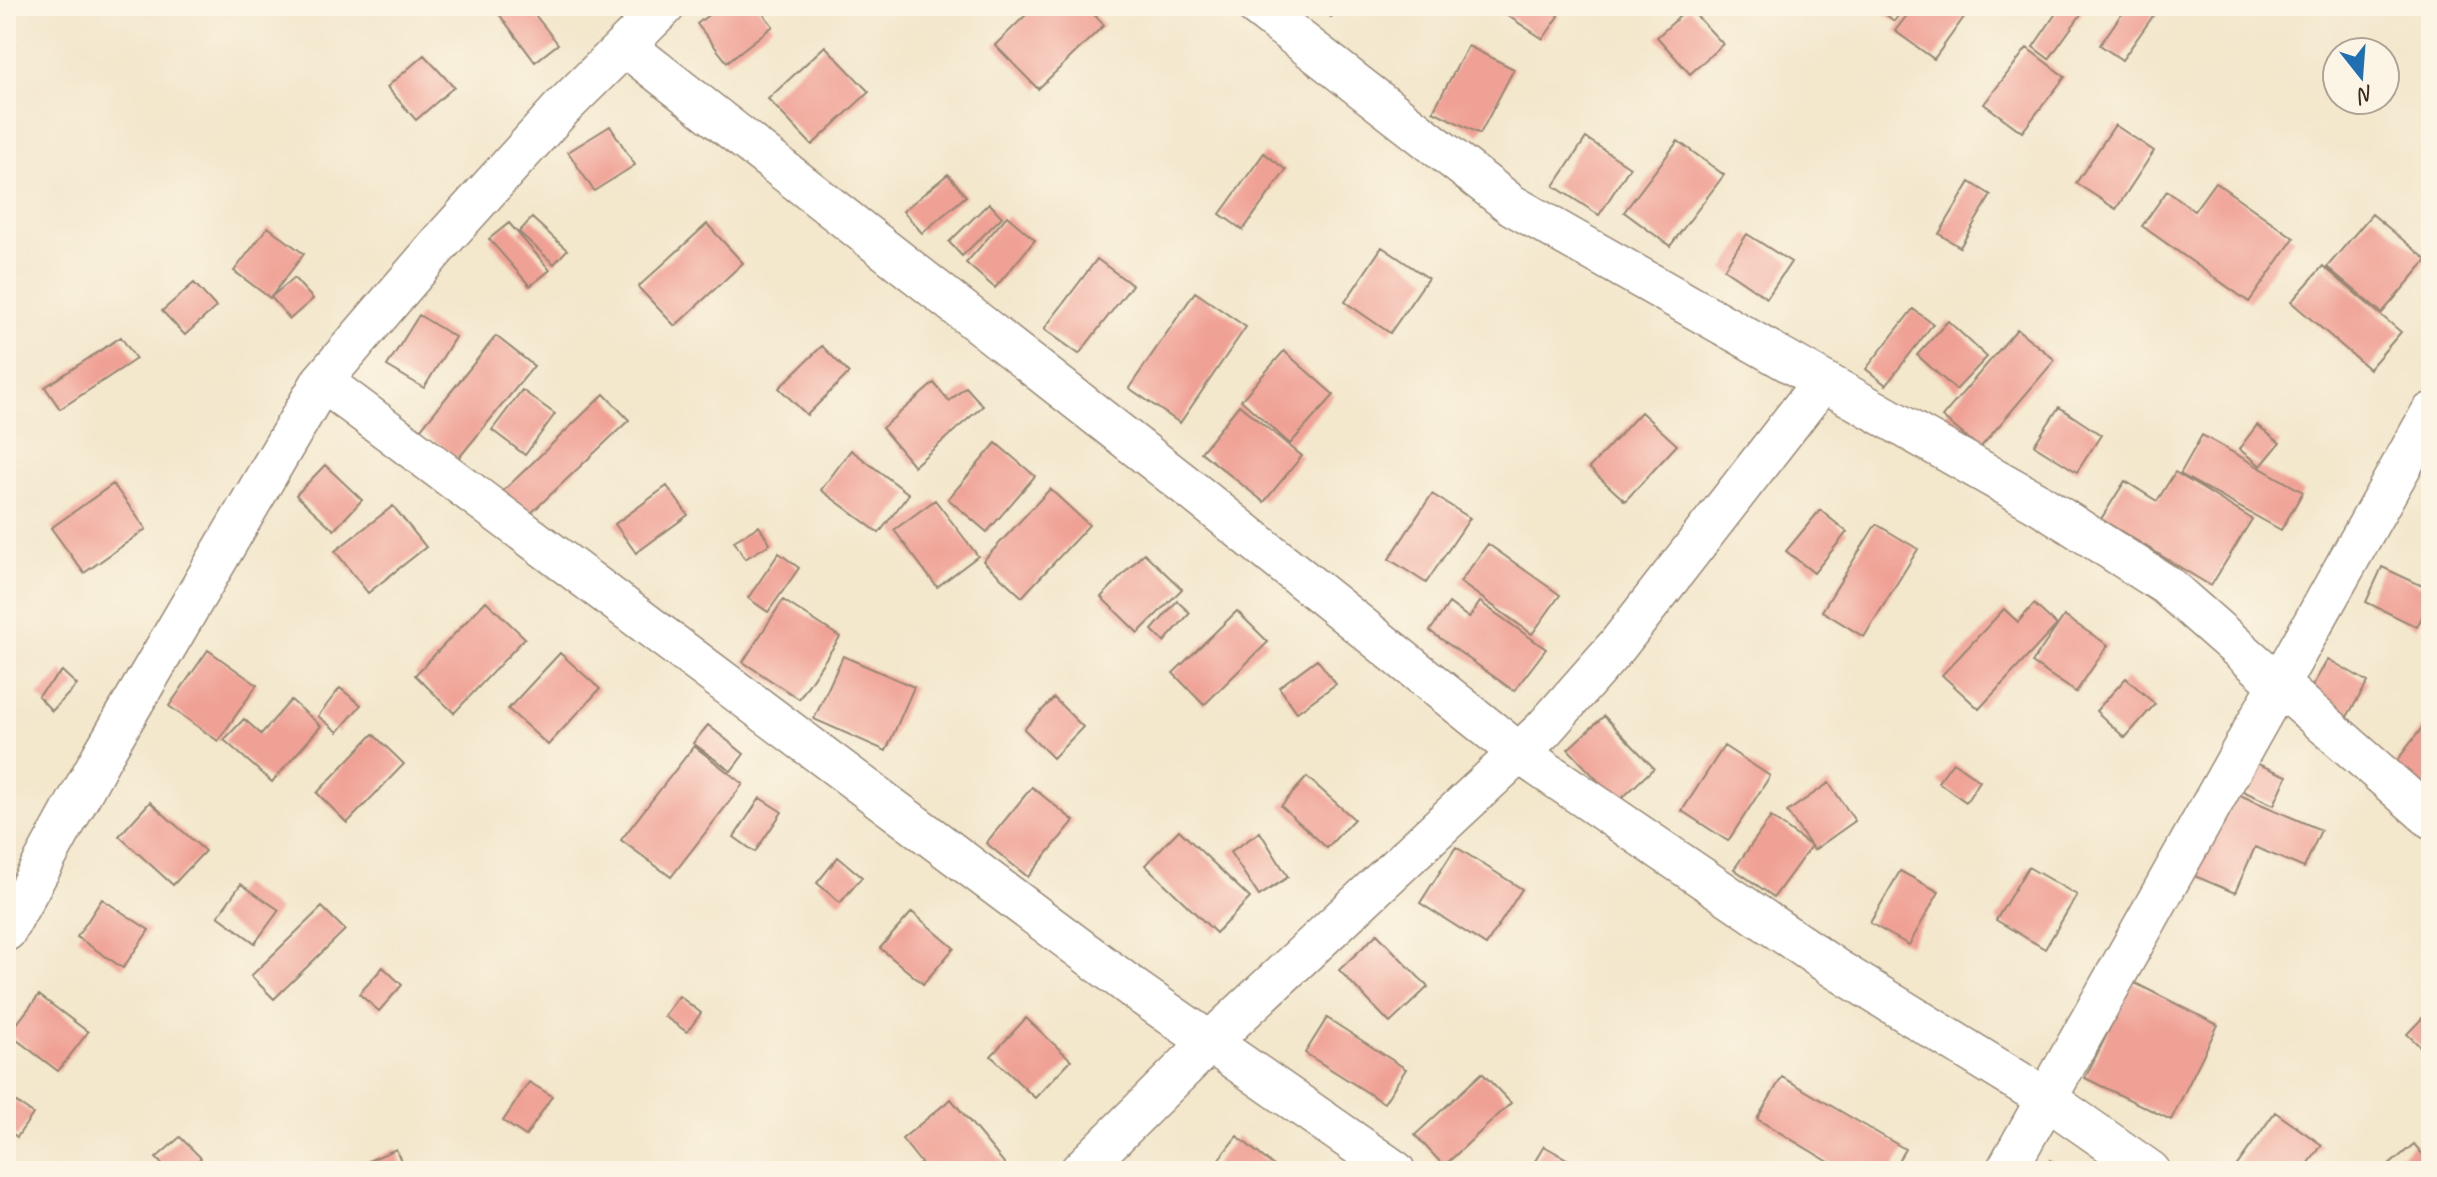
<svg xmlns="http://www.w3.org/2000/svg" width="2437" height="1177" viewBox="0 0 2437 1177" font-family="Caveat,sans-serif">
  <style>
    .building { fill: #f0a195 }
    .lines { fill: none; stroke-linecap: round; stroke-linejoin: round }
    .minor-casing { stroke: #978875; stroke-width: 43 }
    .minor { stroke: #fff; stroke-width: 40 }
  </style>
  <rect width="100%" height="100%" fill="#fcf5e5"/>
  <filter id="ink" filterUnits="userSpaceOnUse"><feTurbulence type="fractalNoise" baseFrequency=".0125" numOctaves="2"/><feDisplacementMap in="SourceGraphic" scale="16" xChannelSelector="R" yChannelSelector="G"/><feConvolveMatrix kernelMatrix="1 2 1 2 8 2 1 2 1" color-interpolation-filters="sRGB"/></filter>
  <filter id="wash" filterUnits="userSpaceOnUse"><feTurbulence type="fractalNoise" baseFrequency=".006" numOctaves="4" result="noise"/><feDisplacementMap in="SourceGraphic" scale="32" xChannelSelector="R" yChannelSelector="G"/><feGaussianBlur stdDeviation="1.8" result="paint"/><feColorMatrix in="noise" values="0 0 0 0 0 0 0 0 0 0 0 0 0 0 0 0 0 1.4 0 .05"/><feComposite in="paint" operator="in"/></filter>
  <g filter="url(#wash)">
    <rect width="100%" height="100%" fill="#f3e7cc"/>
    <g id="blocks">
      <!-- building -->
      <path class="building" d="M493 6H528L558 44 535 62Z
        M720 6H757L773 26 727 62 697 24Z
        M1035 6H1086L1104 25 1038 89 995 45Z
        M1319 6H1341L1331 17Z
        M1493 6H1544L1559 16 1543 39Z
        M1875 6H1906L1894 21Z
        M1914 6H1972L1934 59 1895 31Z
        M2061 6H2079L2084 10 2049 59 2033 47Z
        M2127 6H2160L2122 60 2100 45Z
        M1689 8 1723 44 1690 74 1657 37Z
        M825 46 869 92 812 145 768 99Z
        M1468 46 1514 69 1480 134 1433 111Z
        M2027 48 2065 77 2022 132 1984 104Z
        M424 55 454 87 416 120 387 87Z
        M2115 125 2154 151 2116 209 2076 183Z
        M610 126 635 165 594 191 568 152Z
        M1586 138 1630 167 1599 215 1554 186Z
        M1678 141 1724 175 1670 246 1624 212Z
        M1264 153 1286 170 1243 230 1220 214Z
        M948 174 966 196 922 233 903 211Z
        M1970 182 1991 195 1960 247 1939 234Z
        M2215 182 2294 238 2249 302 2142 226 2167 191 2194 211Z
        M989 203 1002 217 962 256 949 242Z
        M2372 214 2427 260 2382 313 2327 267Z
        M1007 216 1035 240 995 288 966 263Z
        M532 218 567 250 554 264 519 232Z
        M509 223 550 270 530 286 489 239Z
        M707 224 743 263 675 326 638 287Z
        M268 227 304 254 270 298 234 271Z
        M1747 234 1791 262 1767 298 1724 269Z
        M1382 247 1428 278 1390 333 1345 302Z
        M1097 259 1132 285 1079 354 1044 329Z
        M2323 266 2401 332 2369 369 2291 302Z
        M294 278 313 299 290 319 271 297Z
        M194 283 216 307 185 335 162 311Z
        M1195 292 1246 327 1180 423 1129 388Z
        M1913 309 1933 324 1886 385 1866 369Z
        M419 315 455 337 424 388 387 366Z
        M1948 321 1987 357 1956 390 1917 355Z
        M2017 329 2055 360 1980 448 1942 417Z
        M496 336 534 366 458 459 420 430Z
        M121 337 136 359 60 409 45 387Z
        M822 346 849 373 807 415 779 388Z
        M1284 351 1334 395 1290 444 1241 400Z
        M934 383 949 401 966 387 983 406 914 466 882 428Z
        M522 390 555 414 525 455 492 430Z
        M604 394 629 420 525 519 501 493Z
        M1239 405 1302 456 1264 502 1201 452Z
        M2059 407 2101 435 2077 472 2034 445Z
        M1641 412 1677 445 1625 501 1589 468Z
        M2257 425 2280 443 2261 466 2239 449Z
        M2202 435 2303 492 2281 530 2180 474Z
        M996 443 1035 476 987 532 948 499Z
        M851 450 909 494 879 533 821 490Z
        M325 465 362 500 334 530 296 495Z
        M2175 472 2252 519 2211 586 2101 519 2125 481 2157 501Z
        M113 484 146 529 84 573 51 528Z
        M667 486 688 515 636 553 615 524Z
        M1050 489 1089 525 1022 597 983 561Z
        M1432 494 1470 518 1426 583 1389 559Z
        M935 500 978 556 937 587 894 530Z
        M393 506 426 547 368 593 335 551Z
        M1820 510 1847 532 1814 573 1786 551Z
        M1876 524 1918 549 1864 637 1822 611Z
        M759 526 770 544 745 559 734 541Z
        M1488 544 1560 595 1532 634 1460 582Z
        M779 553 799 568 768 612 748 598Z
        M1144 553 1182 589 1138 633 1101 597Z
        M2382 567 2431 590V599L2417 627 2366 602Z
        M783 600 840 637 799 699 743 662Z
        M486 601 525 638 454 713 415 675Z
        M1177 601 1190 613 1164 642 1152 630Z
        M1480 602 1546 649 1514 691 1430 631 1449 603 1469 618Z
        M2034 604 2057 625 1979 709 1942 675 2004 609 2018 622Z
        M1237 611 1268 642 1204 705 1173 673Z
        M2064 616 2108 645 2076 692 2032 663Z
        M208 650 257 685 218 741 169 706Z
        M560 653 600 689 548 745 508 709Z
        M843 656 914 687 886 751 814 719Z
        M1317 659 1336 684 1297 712 1279 687Z
        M2328 659 2368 682 2345 720 2306 697Z
        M62 671 77 685 52 711 38 696Z
        M2126 678 2155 704 2125 738 2096 711Z
        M340 688 361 705 338 732 318 716Z
        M1054 698 1083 727 1053 758 1024 729Z
        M291 700 321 726 272 782 224 740 244 719 261 734Z
        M1604 716 1654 768 1618 802 1568 749Z
        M2431 716V809L2386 775Z
        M708 725 744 754 731 771 693 743Z
        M373 734 404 764 347 823 317 793Z
        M694 746 743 784 671 877 621 840Z
        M1724 746 1770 776 1728 841 1682 811Z
        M2248 760 2287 776 2274 805 2236 788Z
        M1953 762 1980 781 1966 802 1938 782Z
        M1307 777 1354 819 1327 848 1281 806Z
        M1829 783 1855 821 1814 850 1787 812Z
        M1032 787 1074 821 1028 877 986 843Z
        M2228 790 2321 830 2304 868 2255 847 2235 893 2190 874Z
        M760 798 782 812 755 852 734 837Z
        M150 802 205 851 173 885 119 836Z
        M1771 817 1811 846 1774 897 1734 869Z
        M1179 830 1250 898 1216 933 1145 865Z
        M1260 832 1288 877 1259 896 1230 852Z
        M1456 847 1522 889 1486 945 1420 903Z
        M838 857 862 877 840 903 817 883Z
        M2028 867 2077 895 2045 949 1996 920Z
        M1900 871 1939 892 1909 945 1870 923Z
        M241 884 279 910 255 943 218 916Z
        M102 899 149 930 123 968 77 937Z
        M322 907 345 930 274 999 251 976Z
        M912 912 954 948 923 984 880 948Z
        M1377 934 1428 987 1390 1023 1339 970Z
        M383 967 402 985 379 1011 359 994Z
        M2133 982 2218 1025 2171 1120 2085 1078Z
        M39 995 88 1032 58 1071 9 1034Z
        M679 996 701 1013 687 1032 664 1016Z
        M2431 1009V1057L2407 1034Z
        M1026 1018 1071 1060 1035 1098 991 1056Z
        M1327 1018 1406 1069 1384 1103 1305 1053Z
        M1482 1073 1511 1103 1444 1166 1415 1135Z
        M1782 1077 1905 1149 1892 1171H1844L1757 1119Z
        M529 1082 552 1096 526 1136 503 1121Z
        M6 1095 33 1114 17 1137 6 1129Z
        M951 1099 1005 1164 996 1171H911L921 1163 902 1139Z
        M2275 1112 2322 1145 2303 1171H2233Z
        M1237 1136 1280 1171H1214L1211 1169Z
        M180 1137 201 1158 186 1171H168L156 1158Z
        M2414 1144 2431 1164 2422 1171H2382Z
        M1544 1146 1588 1171H1529Z
        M396 1149 405 1171H345Z
        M2050 1160 2067 1171H2043Z"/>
    </g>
  </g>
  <g filter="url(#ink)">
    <use href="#blocks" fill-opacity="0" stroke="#978875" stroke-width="2"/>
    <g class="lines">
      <!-- minor casing -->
      <g class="minor-casing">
        <path id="minor" d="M1256 6 1512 205 2038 503 2166 585 2431 818
          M625 46 1184 484 1519 753 1836 969 2047 1099 2150 1171
          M322 381 1138 992 1395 1171
          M6 931 102 756 322 381 448 234 561 109 665 6
          M1080 1171 1210 1042 1543 730 1617 646 1823 381
          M2006 1171 2431 413"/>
      </g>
      <!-- minor -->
      <use href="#minor" class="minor"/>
    </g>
  </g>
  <!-- margin -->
  <rect width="2437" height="1177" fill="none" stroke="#fcf5e5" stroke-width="32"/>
  <!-- north arrow -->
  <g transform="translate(2361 76) rotate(163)"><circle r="38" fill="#fcf5e5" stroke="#afa495" stroke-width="2"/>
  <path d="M0-6L14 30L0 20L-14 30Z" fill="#1f6fb2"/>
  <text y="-12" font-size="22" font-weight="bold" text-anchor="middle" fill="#3b2a1e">N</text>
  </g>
</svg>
